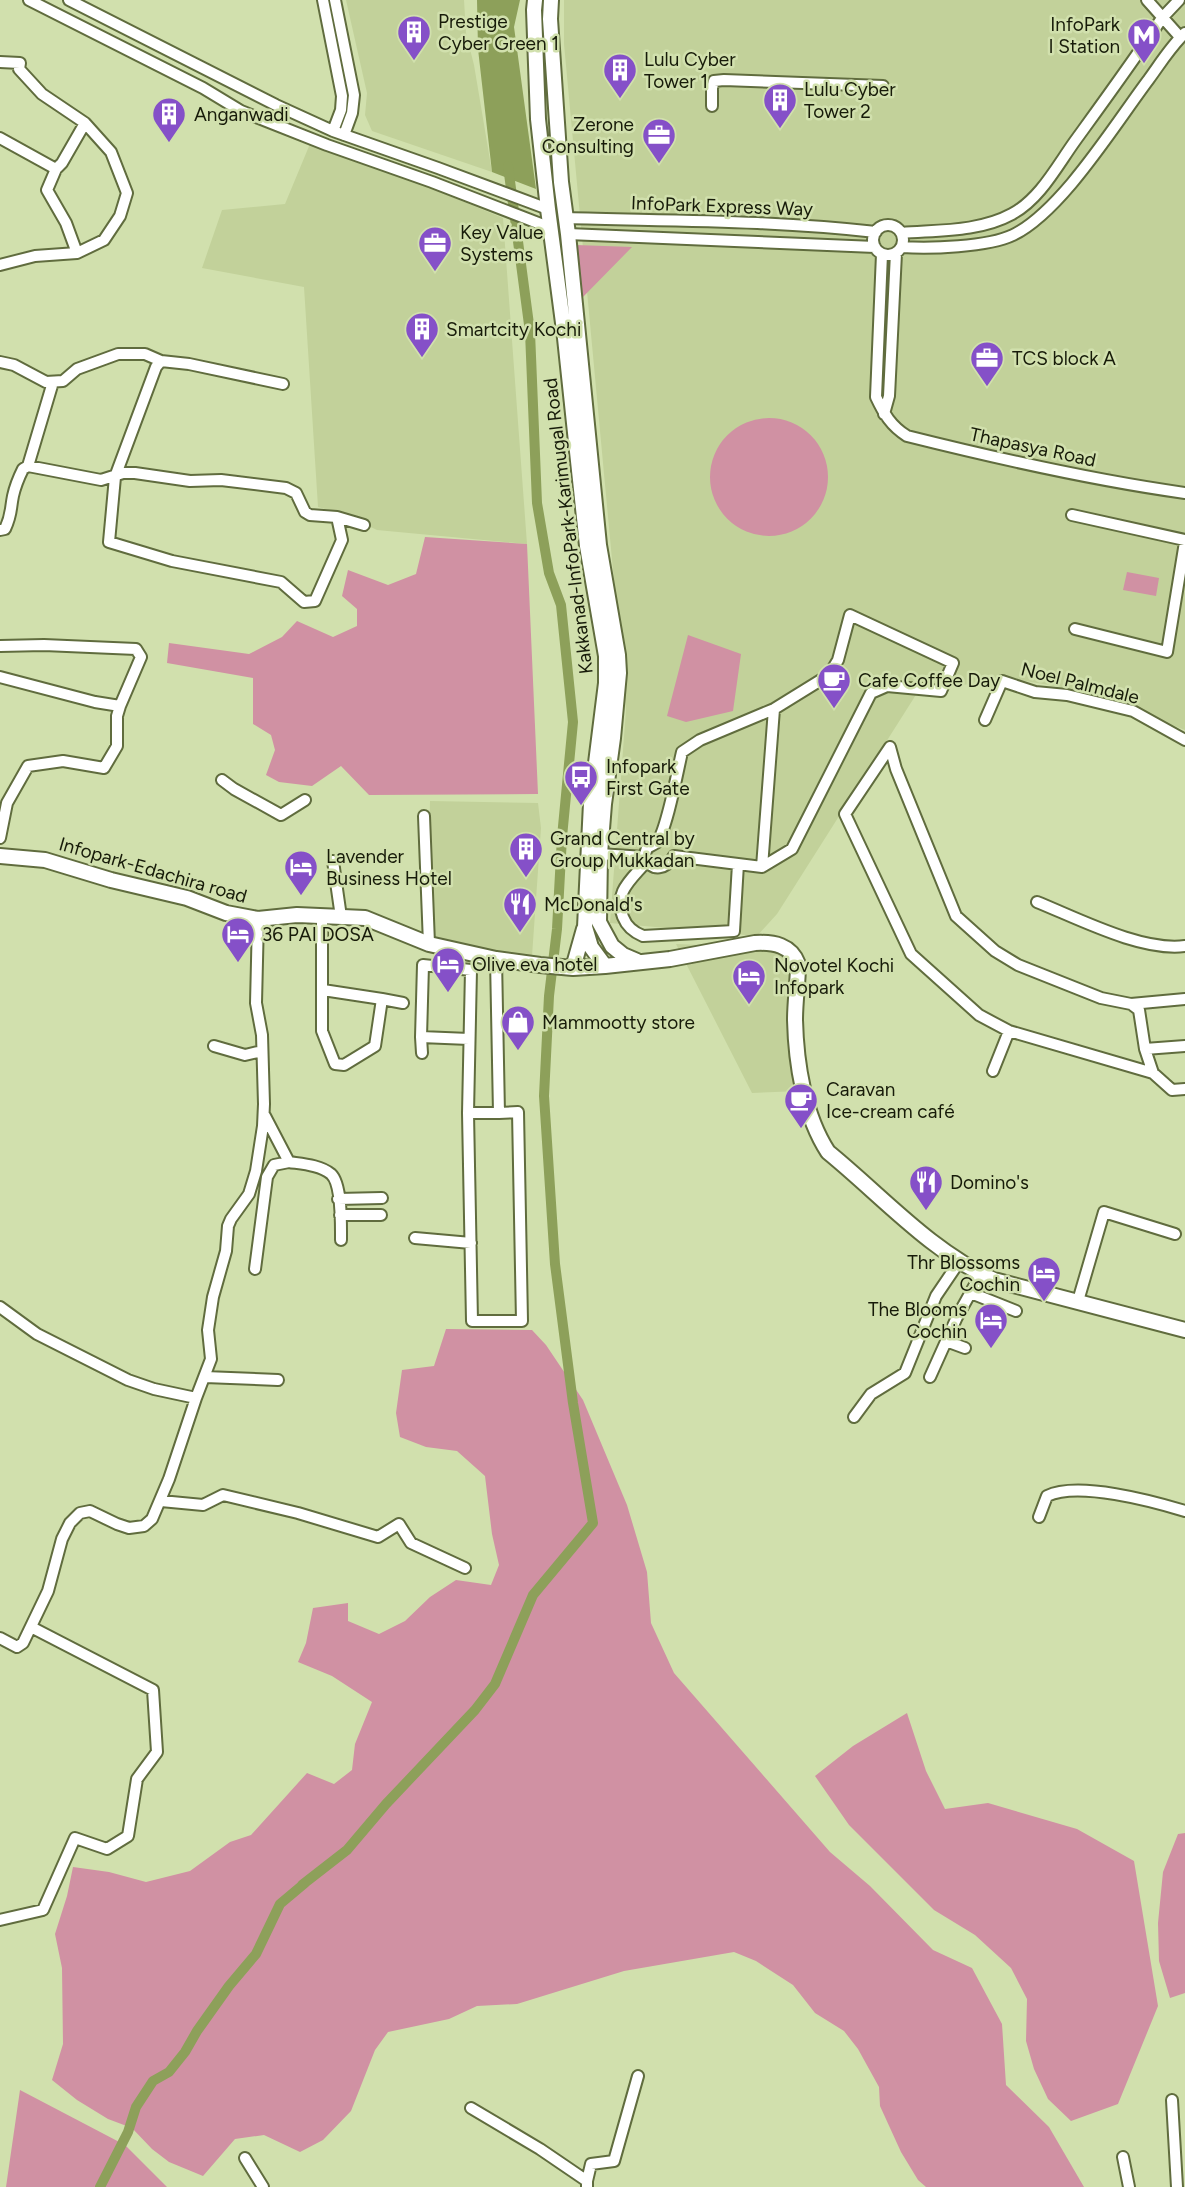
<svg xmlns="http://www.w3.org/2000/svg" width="1185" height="2187" viewBox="0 0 1185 2187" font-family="Figtree,sans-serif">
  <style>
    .built { fill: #c2d19a }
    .green { fill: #d091a3 }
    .water { fill: #8da05a }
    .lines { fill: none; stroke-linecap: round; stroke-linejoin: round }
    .canal { stroke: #8da05a; stroke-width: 10 }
    .minor-casing { stroke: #606c3e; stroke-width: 14 }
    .major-casing { stroke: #606c3e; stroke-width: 18 }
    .minor { stroke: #fff; stroke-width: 10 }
    .major { stroke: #fff; stroke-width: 14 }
    .labels { text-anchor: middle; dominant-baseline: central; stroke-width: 5; stroke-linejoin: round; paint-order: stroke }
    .poi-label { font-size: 19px; fill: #171b09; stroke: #d1e0ad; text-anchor: start }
    .street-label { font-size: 19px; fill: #171b09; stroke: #d1e0ad }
  </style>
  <rect width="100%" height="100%" fill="#d1e0ad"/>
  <!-- built -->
  <path class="built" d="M346 0H464L466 33 474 65 492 172 372 131 365 115 367 93Z
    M564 0H1185V730L1085 691 1013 679 919 690 777 914 757 936 610 923 626 710 564 44Z
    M312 139 503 218 527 544 377 530 343 514 318 507 304 287 202 268 222 210 285 204Z
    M430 801 538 803 541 828 532 956 463 947 427 935Z
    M676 944 769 948 788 955 794 971 788 1041 800 1091 752 1093Z"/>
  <!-- green -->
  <path class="green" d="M576 245 632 247 583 297Z
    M710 477a59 59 0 1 1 118 0a59 59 0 1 1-118 0Z
    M425 537 527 544 538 794 369 795 341 766 312 786 279 782 266 775 275 750 271 735 253 724V678L167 663 169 643 249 654 282 637 297 621 333 637 357 626V609L342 596 348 570 388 585 416 574Z
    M1127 572 1159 578 1156 596 1123 590Z
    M688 635 741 654 733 711 686 722 667 716Z
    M446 1329 532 1330 546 1345 583 1400 627 1505 647 1572 651 1623 674 1673 830 1852 870 1886 933 1950 972 1968 1002 2024 1006 2085 1049 2127 1084 2187H926L918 2180 901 2152 880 2106 879 2087 858 2049 844 2031 815 2013 793 1985 756 1961 734 1952 624 1971 517 2004 477 2006 449 2019 388 2032 375 2050 351 2111 323 2140 300 2152 264 2135 235 2139 203 2176 169 2162 152 2149 132 2128 108 2119 77 2100 52 2080 63 2044 62 1968 55 1934 67 1896 73 1867 109 1872 146 1882 190 1871 230 1842 251 1835 307 1773 334 1784 352 1770 355 1744 372 1702 332 1676 298 1662 306 1643 313 1608 348 1603V1621L379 1634 405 1621 430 1597 456 1580 491 1585 499 1565 492 1534 485 1476 457 1451 426 1447 400 1437 396 1413 402 1370 434 1366Z
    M907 1713 926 1771 945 1809 988 1803 1077 1829 1134 1861 1158 2006 1118 2104 1071 2121 1048 2099 1034 2069 1026 2041 1027 1999 1011 1968 975 1935 934 1910 849 1825 815 1776 853 1746Z
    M1185 1833V1993L1170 1998 1159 1961 1158 1923 1163 1872 1178 1834Z
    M20 2090 125 2145 167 2187H6Z"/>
  <!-- water -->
  <path class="water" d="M477 0H520L514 27 536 189 492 172 478 49Z"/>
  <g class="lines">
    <!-- canal -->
    <path class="canal" d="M302 1885 347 1850 386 1804 475 1710 495 1684 533 1595 593 1523 573 1403 555 1264 544 1096 549 996 557 929 562 837 573 722 561 605 549 573 537 503 530 332 508 166
      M100 2187 128 2132 136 2107 153 2081 169 2072 185 2052 197 2031 229 1986 256 1954 280 1904 305 1883"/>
    <!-- minor casing -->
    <g class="minor-casing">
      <path id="minor" d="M29 0 203 88 241 111 327 145 432 182 551 228
        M69 0 276 105 333 131 438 168 548 209
        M323 0 342 96 341 110 333 131
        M335 0 354 95 352 113 344 135
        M1147 0 1180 37
        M0 62 20 63 19 69 42 94 85 123 111 152 127 193 120 216 104 240 77 253 35 256 0 265
        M712 106V88L714 81 724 80 883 86
        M0 138 56 169 62 163 85 123
        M56 169 47 190 66 223 77 253
        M566 218C669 221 773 220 876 232
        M873 240a15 15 0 1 1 30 0a15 15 0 1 1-30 0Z
        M902 233C938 230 979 232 1012 214 1040 199 1057 166 1075 141 1104 101 1134 60 1162 18L1179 0
        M568 234 875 247
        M902 247C929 249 988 247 1013 235 1062 211 1115 124 1149 79 1160 64 1171 46 1185 33
        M882 254 876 397C884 414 891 426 907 436 999 459 1091 480 1185 493
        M0 362 14 365 46 382 63 381 77 369 118 354H145L161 361
        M283 384 189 364 161 361 156 367 115 477 109 542 172 561 281 582 304 602 315 601 342 540 337 517
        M884 414 889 396 896 253
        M28 466 53 382
        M1072 515 1185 540
        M0 530 5 529C12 514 10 511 13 496 15 487 19 477 23 469L28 466 101 480 123 473H135L190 481 221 480 286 488 296 493 305 512 310 515 337 517 364 525
        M1075 629 1167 652 1185 542
        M0 646 44 645 136 649 141 657 120 706 117 716V746L104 768 63 761 28 766 7 803 0 838
        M0 677 95 702 120 706
        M985 720 1002 681 1035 692 1067 695 1133 711 1185 740
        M890 747 845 814 911 954 979 1015 1009 1031 1153 1073 1172 1090 1185 1089
        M890 747 896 769 956 916 995 951 1018 965 1101 998 1131 1004 1185 999
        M222 780 234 789 281 815 305 800
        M424 816 429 944
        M600 854 644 857C653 873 666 869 674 856L738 864
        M644 857 647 848C650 846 653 845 656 843 666 834 678 769 682 752L700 740 774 709 829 675 838 660 850 615 953 663 941 691 887 686 871 693 792 849 762 867 738 864 734 931 643 936C633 932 627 927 623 917 613 892 632 879 646 862
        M333 861 341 917
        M762 867 774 709
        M1037 902C1077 918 1142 952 1185 946
        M322 916V1031L335 1064 344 1065 375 1046 382 999 323 990
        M496 959 499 1113H468L472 1321H522L518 1112 499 1113
        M382 999 403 1003
        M1131 1004 1139 1010 1145 1049 1153 1073
        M421 1037 422 1053
        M214 1046 245 1055 262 1051
        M1145 1049 1185 1046
        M993 1071 1009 1031
        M468 1113 471 970 423 965 421 1037 469 1039
        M289 1162C302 1164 320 1165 331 1174 342 1184 341 1225 341 1240
        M338 1199 382 1198
        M340 1215H381
        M415 1238 471 1243
        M255 1269 267 1177 274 1165 289 1162 265 1116
        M971 1293 1016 1311
        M1078 1301 1104 1212 1175 1234
        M0 1307 37 1334 128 1380 154 1389 196 1398 211 1359 208 1330 213 1297 226 1251 228 1226 231 1219 249 1194 256 1171 263 1126 264 1104 262 1035 256 1003 258 919
        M946 1341 965 1348
        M205 1377 278 1380
        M930 1377 957 1317 981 1274
        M854 1417 871 1394 905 1373 936 1296 959 1262
        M161 1501 203 1505 223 1495 298 1513 378 1537 399 1524 411 1543 465 1568
        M1039 1517 1047 1496C1078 1481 1152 1501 1185 1511
        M0 1638 17 1647 23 1643 48 1591 62 1539 70 1523 80 1513 90 1511 117 1524 129 1528 144 1526 152 1519 169 1479 196 1398
        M0 1920 43 1910 75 1838 107 1849 128 1836 137 1779 157 1752 153 1690 31 1627
        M1172 2100 1177 2187
        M471 2108 540 2149 587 2181V2187
        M1123 2157 1129 2187
        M245 2158 263 2187
        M587 2181 591 2164 614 2161 638 2076"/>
    </g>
    <!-- major casing -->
    <g class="major-casing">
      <path id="major" d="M535 0 534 10 538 119 548 209 565 338 587 546 606 656V683L591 803 585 927 591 947 605 966
        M551 0 550 19 561 182 568 234 599 545 618 655 619 673 613 738 604 804 600 854 599 922 612 946 623 955 637 961
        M0 856 45 860 111 880 187 898 226 913 258 919 297 915 365 918 429 944 496 959 540 965 573 968 605 966 670 959 755 943C774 942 791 945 798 964 798 983 795 1001 795 1020 796 1063 804 1115 828 1152 882 1196 930 1251 994 1280L1185 1330
        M573 968 584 929"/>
    </g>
    <!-- minor -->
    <use href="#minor" class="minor"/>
    <!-- major -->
    <use href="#major" class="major"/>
  </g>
  <!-- icons -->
  <defs>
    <g id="building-pin" transform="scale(1.75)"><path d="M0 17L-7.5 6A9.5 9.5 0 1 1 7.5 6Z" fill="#8550c8" stroke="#d1e0ad"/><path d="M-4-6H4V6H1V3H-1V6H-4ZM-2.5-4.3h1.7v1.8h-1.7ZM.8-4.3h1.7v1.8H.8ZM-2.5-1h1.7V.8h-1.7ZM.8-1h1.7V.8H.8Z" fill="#fff"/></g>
    <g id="metro-pin" transform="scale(1.75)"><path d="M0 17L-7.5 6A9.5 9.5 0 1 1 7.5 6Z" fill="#8550c8" stroke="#d1e0ad"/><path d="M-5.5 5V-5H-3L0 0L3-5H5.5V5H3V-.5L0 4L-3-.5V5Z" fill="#fff"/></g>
    <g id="office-pin" transform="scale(1.75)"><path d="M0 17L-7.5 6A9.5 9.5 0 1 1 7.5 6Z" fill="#8550c8" stroke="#d1e0ad"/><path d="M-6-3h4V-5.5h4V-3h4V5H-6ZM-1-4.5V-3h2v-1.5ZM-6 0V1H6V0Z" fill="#fff"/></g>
    <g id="cafe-pin" transform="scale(1.75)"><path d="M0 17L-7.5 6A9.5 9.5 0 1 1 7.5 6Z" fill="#8550c8" stroke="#d1e0ad"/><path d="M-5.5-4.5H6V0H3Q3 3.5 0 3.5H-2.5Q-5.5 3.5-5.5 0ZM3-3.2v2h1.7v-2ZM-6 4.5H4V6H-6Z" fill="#fff"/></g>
    <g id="bus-pin" transform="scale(1.75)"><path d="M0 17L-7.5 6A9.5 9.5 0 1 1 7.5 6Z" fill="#8550c8" stroke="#d1e0ad"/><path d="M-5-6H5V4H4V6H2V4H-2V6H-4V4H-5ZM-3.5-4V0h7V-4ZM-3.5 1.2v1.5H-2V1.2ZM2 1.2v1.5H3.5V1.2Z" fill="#fff"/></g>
    <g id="hotel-pin" transform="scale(1.75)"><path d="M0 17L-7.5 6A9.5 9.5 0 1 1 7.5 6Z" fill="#8550c8" stroke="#d1e0ad"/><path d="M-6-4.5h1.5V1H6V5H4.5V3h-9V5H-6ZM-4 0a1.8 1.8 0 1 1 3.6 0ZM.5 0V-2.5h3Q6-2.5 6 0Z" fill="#fff"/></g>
    <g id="restaurant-pin" transform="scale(1.75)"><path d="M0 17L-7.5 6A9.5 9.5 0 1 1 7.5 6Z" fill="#8550c8" stroke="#d1e0ad"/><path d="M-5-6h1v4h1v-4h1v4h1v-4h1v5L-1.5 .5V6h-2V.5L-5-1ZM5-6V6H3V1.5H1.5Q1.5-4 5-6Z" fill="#fff"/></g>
    <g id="shop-pin" transform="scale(1.75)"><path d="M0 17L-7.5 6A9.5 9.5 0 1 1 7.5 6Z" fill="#8550c8" stroke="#d1e0ad"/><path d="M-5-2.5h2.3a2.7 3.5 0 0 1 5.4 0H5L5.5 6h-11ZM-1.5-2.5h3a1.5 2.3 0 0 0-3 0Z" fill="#fff"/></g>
  </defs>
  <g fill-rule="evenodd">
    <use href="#building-pin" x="414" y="32"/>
    <use href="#metro-pin" x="1144" y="35"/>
    <use href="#building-pin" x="620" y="70"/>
    <use href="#building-pin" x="780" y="100"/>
    <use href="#building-pin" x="169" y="114"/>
    <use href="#office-pin" x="659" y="135"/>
    <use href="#office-pin" x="435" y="243"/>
    <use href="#building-pin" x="422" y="329"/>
    <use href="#office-pin" x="987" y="358"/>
    <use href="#cafe-pin" x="834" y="680"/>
    <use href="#bus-pin" x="581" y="777"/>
    <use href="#building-pin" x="526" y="849"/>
    <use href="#hotel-pin" x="301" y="867"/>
    <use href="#restaurant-pin" x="520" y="904"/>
    <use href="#hotel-pin" x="238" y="934"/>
    <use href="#hotel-pin" x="448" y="964"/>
    <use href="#hotel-pin" x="749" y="976"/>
    <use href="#shop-pin" x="518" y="1022"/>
    <use href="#cafe-pin" x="801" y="1100"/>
    <use href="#restaurant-pin" x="926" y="1182"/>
    <use href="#hotel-pin" x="1044" y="1273"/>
    <use href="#hotel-pin" x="991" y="1320"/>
  </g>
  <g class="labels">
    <!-- poi labels -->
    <g class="poi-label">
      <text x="438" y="21">Prestige<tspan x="438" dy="22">Cyber Green 1</tspan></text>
      <text x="1120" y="24" text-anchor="end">InfoPark<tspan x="1120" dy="22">I Station</tspan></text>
      <text x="644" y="59">Lulu Cyber<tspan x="644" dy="22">Tower 1</tspan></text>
      <text x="804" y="89">Lulu Cyber<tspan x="804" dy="22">Tower 2</tspan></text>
      <text x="194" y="114">Anganwadi</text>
      <text x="634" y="124" text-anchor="end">Zerone<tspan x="634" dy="22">Consulting</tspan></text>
      <text x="460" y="232">Key Value<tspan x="460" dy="22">Systems</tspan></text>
      <text x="446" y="329">Smartcity Kochi</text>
      <text x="1012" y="358">TCS block A</text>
      <text x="858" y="680">Cafe Coffee Day</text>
      <text x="606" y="766">Infopark<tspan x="606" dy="22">First Gate</tspan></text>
      <text x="550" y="838">Grand Central by<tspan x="550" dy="22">Group Mukkadan</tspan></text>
      <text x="326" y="856">Lavender<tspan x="326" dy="22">Business Hotel</tspan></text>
      <text x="544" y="904">McDonald's</text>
      <text x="262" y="934">36 PAI DOSA</text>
      <text x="472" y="964">Olive eva hotel</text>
      <text x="774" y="965">Novotel Kochi<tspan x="774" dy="22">Infopark</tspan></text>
      <text x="542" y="1022">Mammootty store</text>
      <text x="826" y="1089">Caravan<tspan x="826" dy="22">Ice-cream café</tspan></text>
      <text x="950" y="1182">Domino's</text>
      <text x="1020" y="1262" text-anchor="end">Thr Blossoms<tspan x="1020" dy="22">Cochin</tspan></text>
      <text x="967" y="1309" text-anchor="end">The Blooms<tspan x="967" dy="22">Cochin</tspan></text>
    </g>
    <!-- street labels -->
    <g class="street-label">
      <text transform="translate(722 206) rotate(2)">InfoPark Express Way</text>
      <text transform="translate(1033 447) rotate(12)">Thapasya Road</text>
      <text transform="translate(568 526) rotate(-97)">Kakkanad-InfoPark-Karimugal Road</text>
      <text transform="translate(1080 683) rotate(14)">Noel Palmdale</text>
      <text transform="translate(153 870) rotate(16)">Infopark-Edachira road</text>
    </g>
  </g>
</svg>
